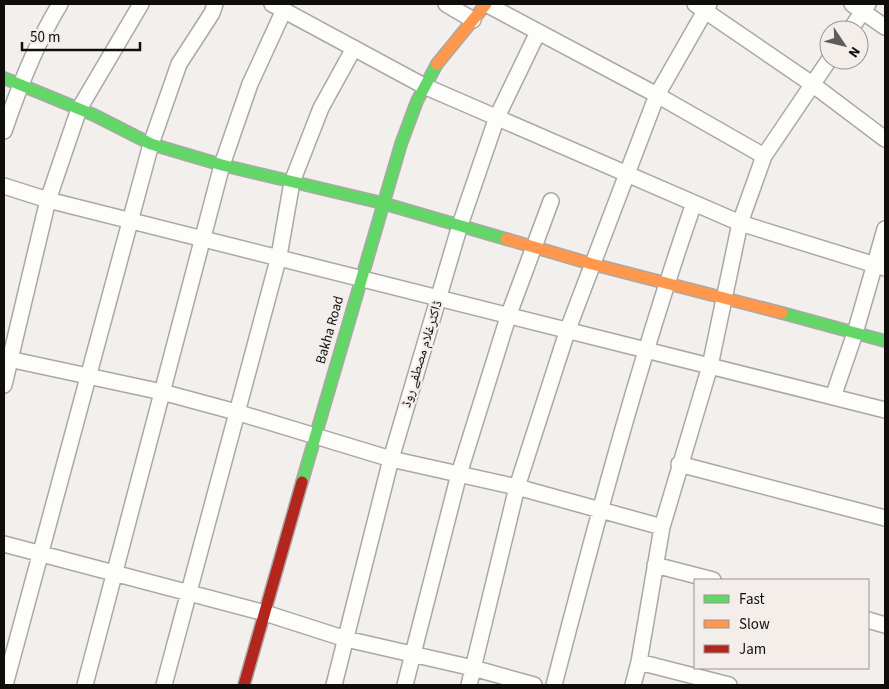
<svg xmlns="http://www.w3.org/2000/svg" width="889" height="689" viewBox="0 0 889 689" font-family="'Source Sans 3','Noto Naskh Arabic',sans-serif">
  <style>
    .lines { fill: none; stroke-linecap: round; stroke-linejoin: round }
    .street-casing { stroke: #aaa8a6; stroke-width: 18 }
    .fast-casing { stroke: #aaa8a6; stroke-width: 14 }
    .slow-casing { stroke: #aaa8a6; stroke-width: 14 }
    .jam-casing { stroke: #aaa8a6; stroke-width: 14 }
    .street { stroke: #fdfdfc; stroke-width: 15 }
    .fast { stroke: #63d668; stroke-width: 11 }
    .slow { stroke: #ff974d; stroke-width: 11 }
    .jam { stroke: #b3261e; stroke-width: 11 }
    .labels { text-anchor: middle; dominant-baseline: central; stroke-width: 4.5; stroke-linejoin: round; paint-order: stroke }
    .street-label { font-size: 14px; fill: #100e0d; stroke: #f4eeea }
  </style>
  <rect width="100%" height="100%" fill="#f2efec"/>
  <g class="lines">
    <!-- street casing -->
    <g class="street-casing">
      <path id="street" d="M272 4 424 86 740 223 885 268
        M446 4 473 20
        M486 4 657 95 764 156
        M695 4 812 84 885 139
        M852 4 885 27
        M850 30 868 4
        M4 131C19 87 36 43 60 4
        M4 186 48 200 885 410
        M4 358 162 392 236 412 391 459 517 487 662 527
        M4 385 48 200 79 109 141 4
        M833 397 855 333 885 229
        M679 464 885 518
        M4 544 265 613 346 639 473 668 534 685
        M655 565 713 580
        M868 620 885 625
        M639 662 729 685
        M5 685 151 144 179 64 212 13 215 4
        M85 685 222 165 250 84 284 10
        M164 685 279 256 292 182 321 108 354 48
        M334 685 391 459 460 225 497 117 538 32
        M405 685 459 474 509 314 551 201
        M469 685 517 487 568 329 657 95 709 4
        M554 685C596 523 639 361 694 203
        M633 685 639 662 662 527 710 366 740 223 764 156 829 60"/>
    </g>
    <!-- fast casing -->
    <g class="fast-casing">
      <path id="fast" d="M4 78 94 115 151 144 222 165 382 203 506 239
        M782 313 885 341
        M302 482 401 144 417 101 437 64"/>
    </g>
    <!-- slow casing -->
    <g class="slow-casing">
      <path id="slow" d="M437 64 486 4
        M506 239 592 264 782 313"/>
    </g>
    <!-- jam casing -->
    <g class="jam-casing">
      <path id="jam" d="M244 685 302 482"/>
    </g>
    <!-- street -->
    <use href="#street" class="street"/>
    <!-- fast -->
    <use href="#fast" class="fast"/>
    <!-- slow -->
    <use href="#slow" class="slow"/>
    <!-- jam -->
    <use href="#jam" class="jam"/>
  </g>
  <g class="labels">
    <!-- street labels -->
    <g class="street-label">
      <text transform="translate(330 330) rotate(-74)">Bakha Road</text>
      <text transform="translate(422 354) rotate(-73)">ڈاکٹرغلام مصطفے روڈ</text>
    </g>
  </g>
  <!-- border -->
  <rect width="889" height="689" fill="none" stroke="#100e0d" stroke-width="10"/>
  <!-- legend -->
  <rect x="694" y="579" width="175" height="90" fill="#f4eeea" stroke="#999492"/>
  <rect x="704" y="595" width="25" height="8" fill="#63d668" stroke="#999492"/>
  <text x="739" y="604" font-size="15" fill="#100e0d">Fast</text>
  <rect x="704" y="620" width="25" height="8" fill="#ff974d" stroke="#999492"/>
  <text x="739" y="629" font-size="15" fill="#100e0d">Slow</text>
  <rect x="704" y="645" width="25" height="8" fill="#b3261e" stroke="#999492"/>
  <text x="739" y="654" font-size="15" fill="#100e0d">Jam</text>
  <!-- north arrow -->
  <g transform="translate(844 45) rotate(125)"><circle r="24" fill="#f4eeea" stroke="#999492"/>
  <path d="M0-4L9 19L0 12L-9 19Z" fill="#5f5d5b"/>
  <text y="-8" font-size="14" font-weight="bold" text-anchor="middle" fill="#100e0d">N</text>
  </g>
  <!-- scale -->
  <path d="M22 42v8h118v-8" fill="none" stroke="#100e0d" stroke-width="2.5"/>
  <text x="30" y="42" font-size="15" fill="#100e0d" stroke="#f4eeea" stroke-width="4" paint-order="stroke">50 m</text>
</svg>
